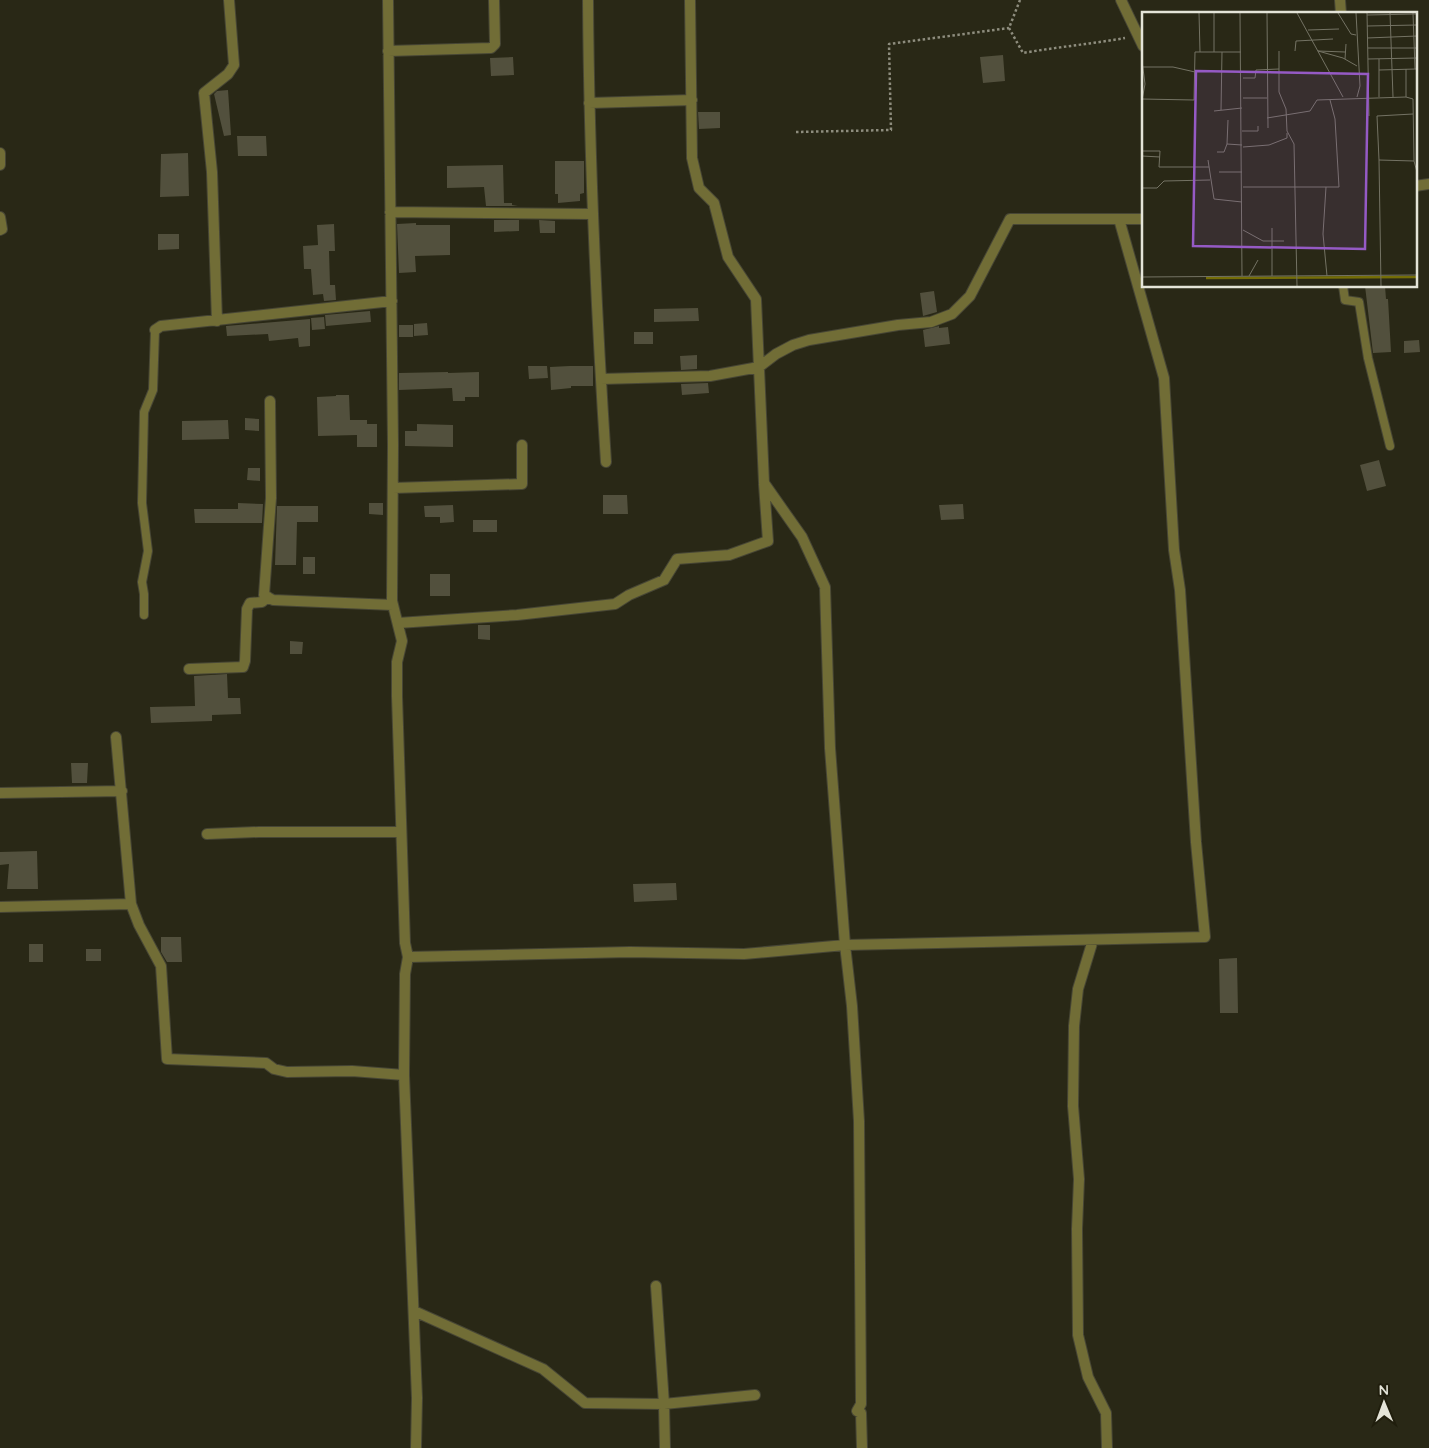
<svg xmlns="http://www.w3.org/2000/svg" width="1429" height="1448" viewBox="0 0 1429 1448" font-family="Quicksand,sans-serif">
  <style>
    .building { fill: #52503d }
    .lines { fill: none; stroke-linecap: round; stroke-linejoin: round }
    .service-casing { stroke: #474635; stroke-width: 10 }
    .minor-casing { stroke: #474635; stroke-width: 12 }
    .path { stroke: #8e8d7e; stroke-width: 2.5; stroke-dasharray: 2.5 2.5; stroke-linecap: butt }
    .service { stroke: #716d36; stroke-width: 8 }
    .minor { stroke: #716d36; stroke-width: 10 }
    .inset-river { fill: none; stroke: #746d07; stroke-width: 2.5 }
    .inset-road { fill: none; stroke: #747364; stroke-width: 1 }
    .view { fill: #955ac5; fill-opacity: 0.15; stroke: #955ac5; stroke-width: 2.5 }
    .inset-edge { fill: none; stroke: #e4e4d8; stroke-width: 2.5 }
  </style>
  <rect width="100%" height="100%" fill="#292816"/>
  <!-- building -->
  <path class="building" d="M1003 55 1005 81 983 83 980 57Z
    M513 57 514 75 491 76 490 58Z
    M228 90 231 135 224 136 214 94 217 91Z
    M698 112H720V128L699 129Z
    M237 136H266L267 156H238Z
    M188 153 189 196 160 197 161 154Z
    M555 161H584V193L580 194V201L558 203V194H555Z
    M503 165 504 203H512V205L518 206H486L484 187 447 188V166Z
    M494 220H519V231L494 232Z
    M539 220 555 221V233H540Z
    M416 223V225H450V255L415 256 416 272 399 273 397 224Z
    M334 224 335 251H329L330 285H335L336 300 324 301 323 294 313 295 311 269H304L303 246 318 245 317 225Z
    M158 234H179V249L158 250Z
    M1365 286H1385L1386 299H1388L1391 352 1373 353Z
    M934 291 937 312 923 316 920 293Z
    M698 308 699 321 654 322V309Z
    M370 311 371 322 326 326 325 315Z
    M324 317 325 329 312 330 311 318Z
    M310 319V346L299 347 298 338 269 341 268 334 227 336 226 326Z
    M427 323 428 335 414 336V324Z
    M399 325H413V337H399Z
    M939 326V328L948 327 950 344 925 347 923 330Z
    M634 332H653V344H634Z
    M1419 340 1420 352 1404 353V341Z
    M697 355V369L681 370 680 356Z
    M528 366H547L548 378 529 379Z
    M570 366H593V386H571V388L551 390 550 367Z
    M448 372V373L479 372V397H465V401H453L452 388 399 390V373Z
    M708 383 709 393 682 395 681 384Z
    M336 395H349L350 420H367V424H377V447H357V435L318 436 317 397 336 396Z
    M245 418 259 419V431L245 430Z
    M228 420 229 439 182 440V421Z
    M417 424 453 425V447L405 446V431H417Z
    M1379 460 1386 486 1367 491 1360 465Z
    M248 468H260V481L247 480Z
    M603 495H627L628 514H603Z
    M238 503 263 504 262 523H195L194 509H238Z
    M369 503H383V515L369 514Z
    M963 504 964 519 941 520 939 505Z
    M453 505 454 522 440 523V517H425L424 506Z
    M277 506H318V522H297L296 565H275Z
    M473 520H497V532H473Z
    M303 557H315V574H303Z
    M430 574H450V596H430Z
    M478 625H490V640L478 639Z
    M290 641 303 642 302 654H290Z
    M227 674 228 698H240L241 714 212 715V721L151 723 150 707 195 706 194 676Z
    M71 763H88L87 783H72Z
    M37 851 38 889H7L9 864 0 865V852Z
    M676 883 677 900 634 902 633 884Z
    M161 937H181L182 962H167L161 952Z
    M29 944H43V962H29Z
    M86 949H101V961H86Z
    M1237 958 1238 1013H1220L1219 959Z"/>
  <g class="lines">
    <!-- service casing -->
    <g class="service-casing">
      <path id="service" d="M1343 286 1345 300 1359 302 1368 358 1390 446
        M144 615V594L142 582 148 551 142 503 144 412 153 390 155 330"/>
    </g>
    <!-- minor casing -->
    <g class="minor-casing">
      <path id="minor" d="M388 0 393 445 392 601 402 641 397 662V696L405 943 408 957 405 974 404 1075 417 1398 416 1448
        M588 0C589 154 596 308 606 462
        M690 0 692 158 699 188 714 203 728 257 756 299 764 483 802 537 825 587 830 748 845 945 852 1006 859 1121 861 1404 857 1411 861 1413 862 1448
        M1121 0 1143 46
        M1340 0 1341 14
        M388 51 491 48 495 44 494 0
        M589 103 692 100
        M0 153V165
        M1415 186 1429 184
        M390 212 592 214
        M0 217 2 229 0 230
        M217 321 212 172 204 93 228 74 234 65 229 0
        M155 330 161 326 392 301
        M601 379 710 376 759 367 776 354 793 345 809 340 898 325 931 322 952 314 970 296 1010 219H1143
        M270 401 271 498 264 595 273 600 393 605
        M393 488 522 484V445
        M398 623 517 615 615 604 629 595 664 580 677 559 729 555 768 541 764 484
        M189 669 243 667 245 661 247 609 250 603 262 602 268 597
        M116 737 131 904 139 925 161 966 167 1059 266 1063 274 1069 287 1072 352 1071 404 1075
        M0 793 122 791
        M207 834 259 832H400
        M0 907 131 904
        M1093 940 1078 989 1074 1026 1073 1106 1079 1179 1077 1229 1078 1335 1088 1377 1106 1413 1107 1448
        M408 957 630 952 744 954 845 945 1205 937 1196 842 1180 590 1174 550 1164 378 1119 219
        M656 1286 664 1404 665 1448
        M414 1311 543 1369 585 1403 664 1404 755 1395"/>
    </g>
    <!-- path -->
    <path class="path" d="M1020 0 1009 28 1023 53C1057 47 1091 44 1125 38
      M796 132 891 130 889 44 1009 28"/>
    <!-- service -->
    <use href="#service" class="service"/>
    <!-- minor -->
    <use href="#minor" class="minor"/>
  </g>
  <!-- overview -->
  <g transform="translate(1142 12)">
    <rect width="275" height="275" fill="#292816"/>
    <path class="inset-river" d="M64 266 275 265"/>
    <path class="inset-road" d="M57 1 58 40M72 1V40M98 1 100 264M125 1 126 116M155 1 201 85M196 1 209 22 214 23M214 1 218 74 215 85M225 1 227 104M248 1 251 85M271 1 273 57M225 3 275 2M225 14 275 13M166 18 197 17M225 26 275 24M226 36H275M137 39V80L144 97 145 119 152 132 155 274M153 39 154 29 191 27M203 40 176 39 201 46 215 54M203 47 204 32M226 47 275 46M237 47V85M0 49 3 72 0 88M1 55H31L53 60M264 57V85M237 58 274 57M101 66H113L114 58 137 57M101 86H125M0 87 52 88 53 40H99M79 98 80 40M72 99 100 96M125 106 168 99 175 88 264 85 271 87 272 149M86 108 85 132 100 133M100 119H116V114M101 135 127 133 145 126V121M0 139H18L17 155H67M75 140H82L85 132M0 144 18 145M66 148 72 187 100 190M237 148 235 104 271 102M77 160H100M101 175H197L193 107 188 88M184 175 181 222 185 264M0 176H15L22 169 68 168M130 216V264M101 218 121 229H142M107 264 116 248M0 265 275 263M239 274 237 148 272 149 275 160"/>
    <path class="view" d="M54 59 226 62 223 237 51 234Z"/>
    <rect width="275" height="275" class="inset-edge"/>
  </g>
  <!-- north arrow -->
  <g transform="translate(1384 1403) rotate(359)" stroke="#201e0d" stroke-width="4" paint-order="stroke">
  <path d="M0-4L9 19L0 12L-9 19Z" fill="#e4e4d8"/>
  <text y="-8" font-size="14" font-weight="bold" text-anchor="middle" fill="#e4e4d8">N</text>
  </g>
</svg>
